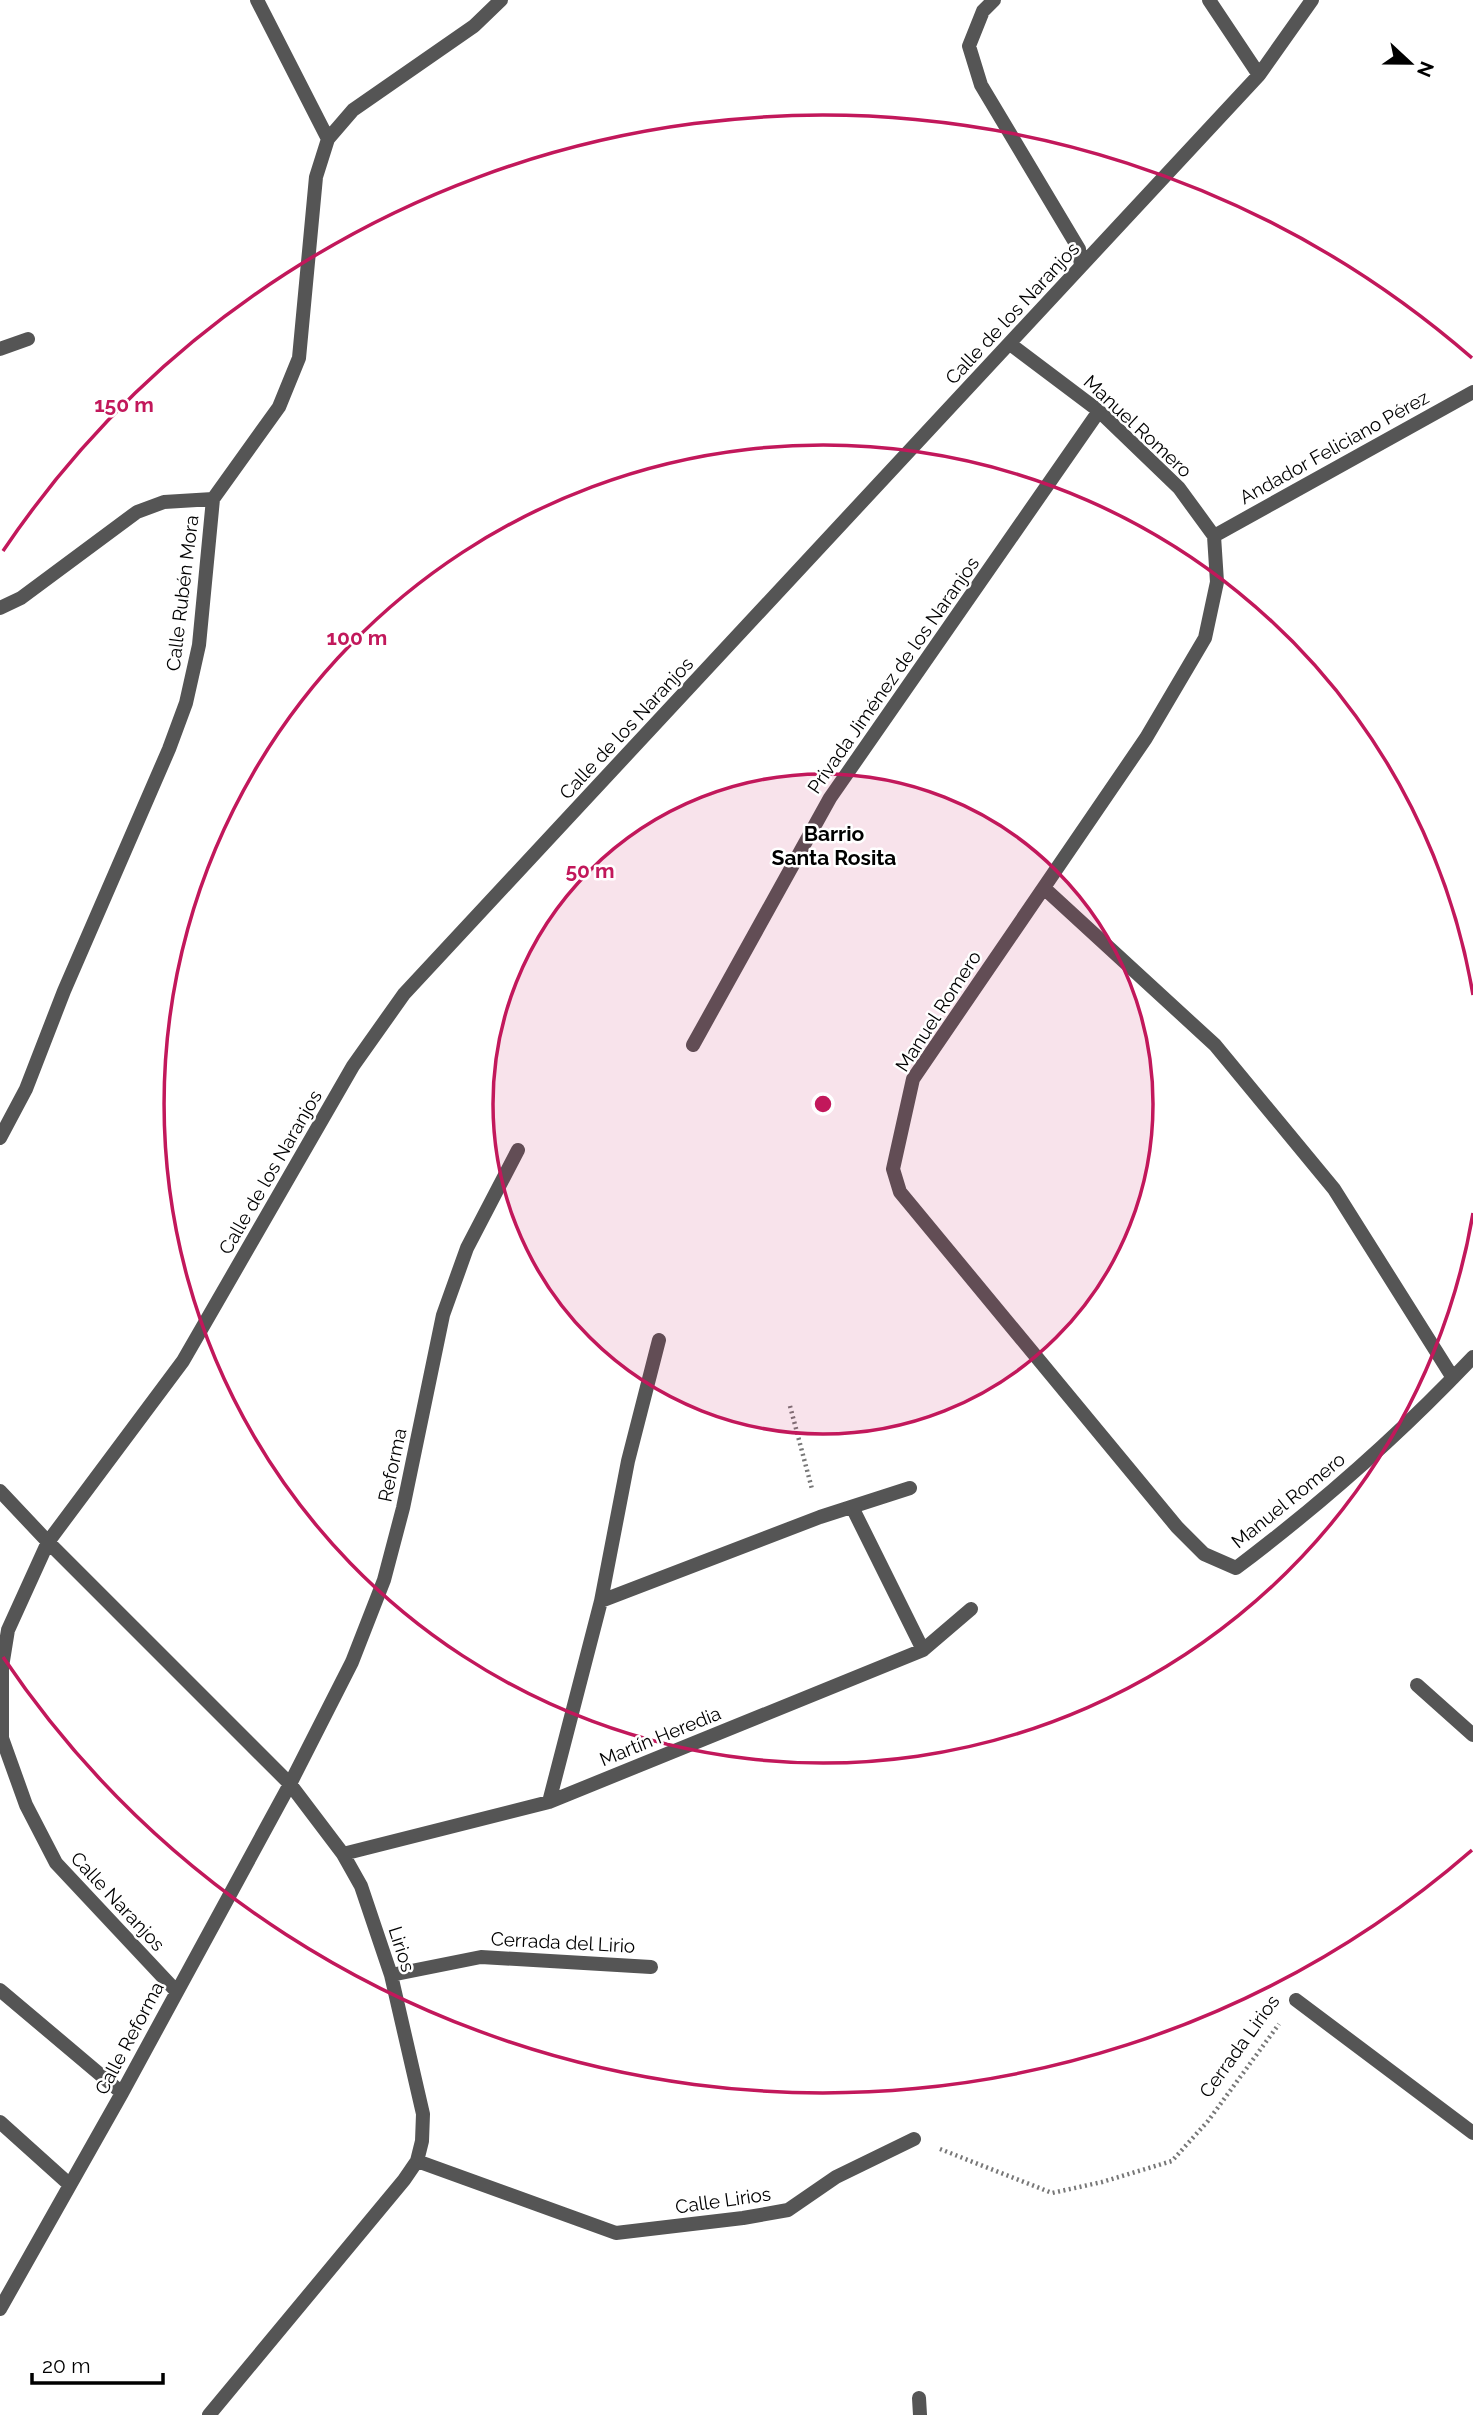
<svg xmlns="http://www.w3.org/2000/svg" width="1473" height="2415" viewBox="0 0 1473 2415" font-family="Raleway,sans-serif">
  <style>
    .lines { fill: none; stroke-linecap: round; stroke-linejoin: round }
    .path { stroke: #777; stroke-width: 4.5; stroke-dasharray: 2 3.5; stroke-linecap: butt }
    .street { stroke: #555; stroke-width: 14 }
    .ring { fill: none; stroke: #c2185b; stroke-width: 3.5 }
    .labels { text-anchor: middle; dominant-baseline: central; stroke-width: 5; stroke-linejoin: round; paint-order: stroke }
    .street-label { font-size: 19px; fill: #000; stroke: #fff }
    .neighbourhood-label { font-size: 21px; font-weight: bold; fill: #000; stroke: #fff }
    .centre { fill: #c2185b; stroke: #fff; stroke-width: 3.5 }
    .ring-label { font-size: 21px; text-anchor: middle; font-weight: bold; fill: #c2185b; stroke: #fff; stroke-width: 5; stroke-linejoin: round; paint-order: stroke }
  </style>
  <rect width="100%" height="100%" fill="#fff"/>
  <g class="lines">
    <!-- path -->
    <path class="path" d="M790 1406 812 1489
      M940 2149 1052 2193 1102 2182 1172 2161 1208 2121 1279 2024"/>
    <!-- street -->
    <path class="street" d="M257 0 328 139
      M994 0 983 11 969 46 981 85 1079 249 1081 266
      M1209 0 1259 75
      M1010 344 1099 411 1179 488 1214 536 1217 582 1205 638 1146 738 913 1079 893 1169 900 1192 1177 1527 1204 1554 1236 1568C1321 1504 1400 1434 1473 1357
      M0 349 28 339
      M1214 536 1473 392
      M0 608 21 598 137 512 164 502 213 499
      M1044 888 1215 1045 1334 1189 1453 1378
      M693 1045 830 798 1099 411
      M0 1138 26 1089 64 991 169 749 186 703 199 645 213 499 279 407 299 358 316 177 328 139 353 110 474 26 501 0
      M0 1491 48 1542 290 1784 343 1854 361 1886 391 1975 423 2114 422 2141 417 2161 404 2180 209 2415
      M852 1507 923 1650
      M601 1601 820 1517 910 1488
      M1417 1685 1473 1735
      M549 1802 601 1601 628 1461 659 1340
      M343 1854 549 1802 923 1650 971 1609
      M391 1975 481 1957 651 1967
      M0 1990 122 2093
      M176 1991 56 1863 26 1805 2 1738V1667L8 1630 48 1542 183 1361 353 1066 404 994 1259 75 1312 0
      M1296 2000 1473 2133
      M0 2122 70 2185
      M417 2161 616 2233 743 2218 788 2210 836 2177 914 2139
      M0 2309 122 2093 290 1784 352 1662 384 1580 403 1508 443 1315 467 1248 518 1150
      M919 2398 920 2415"/>
  </g>
  <!-- distance rings -->
  <circle cx="823" cy="1104" r="330" fill="#c2185b" fill-opacity=".12"/>
  <g class="ring">
    <circle cx="823" cy="1104" r="330"/>
    <path d="M1473 1213A659 659 0 1 1 1473 995"/>
    <path d="M1472 1850A989 989 0 0 1 3 1657M3 551A989 989 0 0 1 1472 358"/>
  </g>
  <g class="labels">
    <!-- street labels -->
    <g class="street-label">
      <text transform="translate(1012 313) rotate(-47)">Calle de los Naranjos</text>
      <text transform="translate(1138 426) rotate(43)">Manuel Romero</text>
      <text transform="translate(1334 447) rotate(-29)">Andador Feliciano Pérez</text>
      <text transform="translate(182 593) rotate(-83)">Calle Rubén Mora</text>
      <text transform="translate(893 675) rotate(-55)">Privada Jiménez de los Naranjos</text>
      <text transform="translate(626 728) rotate(-47)">Calle de los Naranjos</text>
      <text transform="translate(938 1011) rotate(-57)">Manuel Romero</text>
      <text transform="translate(270 1172) rotate(-60)">Calle de los Naranjos</text>
      <text transform="translate(392 1465) rotate(-78)">Reforma</text>
      <text transform="translate(1288 1500) rotate(-39)">Manuel Romero</text>
      <text transform="translate(660 1736) rotate(-22)">Martín Heredia</text>
      <text transform="translate(118 1901) rotate(47)">Calle Naranjos</text>
      <text transform="translate(563 1942) rotate(3)">Cerrada del Lirio</text>
      <text transform="translate(402 1949) rotate(72)">Lirios</text>
      <text transform="translate(129 2038) rotate(-62)">Calle Reforma</text>
      <text transform="translate(1239 2046) rotate(-54)">Cerrada Lirios</text>
      <text transform="translate(723 2200) rotate(-8)">Calle Lirios</text>
    </g>
    <!-- neighbourhood labels -->
    <g class="neighbourhood-label">
      <text x="834" y="833">Barrio<tspan x="834" dy="24">Santa Rosita</tspan></text>
    </g>
  </g>
  <circle cx="823" cy="1104" r="10" class="centre"/>
  <g class="ring-label">
    <text x="124" y="412">150 m</text>
    <text x="357" y="645">100 m</text>
    <text x="590" y="878">50 m</text>
  </g>
  <!-- north arrow -->
  <g transform="translate(1410 63) rotate(112)" stroke="#ffffff" stroke-width="5" paint-order="stroke">
  <path d="M0-5L12 26L0 18L-12 26Z" fill="#000000"/>
  <text y="-10" font-size="19" font-weight="bold" text-anchor="middle" fill="#000000">N</text>
  </g>
  <!-- scale -->
  <path d="M32 2373v10h131v-10" fill="none" stroke="#000000" stroke-width="3.5"/>
  <text x="42" y="2373" font-size="21" fill="#000000" stroke="#ffffff" stroke-width="5" paint-order="stroke">20 m</text>
</svg>
